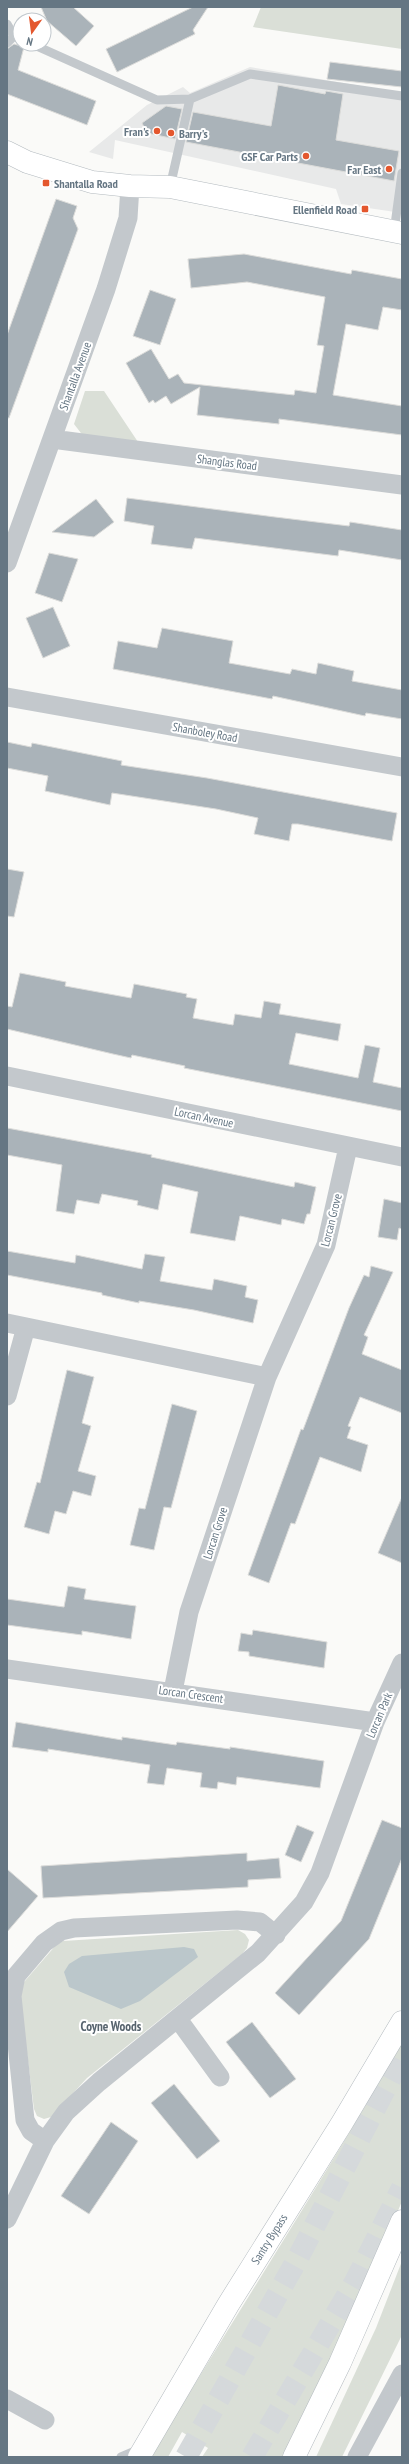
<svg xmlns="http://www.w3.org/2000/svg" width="409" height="2464" viewBox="0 0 409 2464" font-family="'PT Sans Narrow',sans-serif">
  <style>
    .built { fill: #e8e9e9 }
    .green { fill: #dadfd7 }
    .water { fill: #bbc7cb }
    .building { fill: #aab3b9; stroke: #dcdcda }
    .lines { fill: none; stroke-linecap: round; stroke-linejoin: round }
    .highway-tunnel { stroke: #d5d9db; stroke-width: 22; stroke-dasharray: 22 11; stroke-linecap: butt }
    .secondary-casing { stroke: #b3babf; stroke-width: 23 }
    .lane { stroke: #c3c8cc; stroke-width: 9 }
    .street { stroke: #c3c8cc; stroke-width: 19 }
    .secondary { stroke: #fff; stroke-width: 22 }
    .poi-dot { fill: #e4572e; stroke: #fff; stroke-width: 1.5 }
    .labels { text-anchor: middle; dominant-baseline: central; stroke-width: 4; stroke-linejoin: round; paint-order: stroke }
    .poi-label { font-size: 12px; font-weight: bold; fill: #657683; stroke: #fff; text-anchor: end }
    .street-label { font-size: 12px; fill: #657683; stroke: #fff }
    .neighbourhood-label { font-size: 13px; font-weight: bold; fill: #57646e; stroke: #fff }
  </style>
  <rect width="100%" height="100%" fill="#fafaf8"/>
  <!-- built -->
  <path class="built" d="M250 67 402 93V213L341 204 336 189 115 140 113 159 89 152 147 105 183 87 190 93Z"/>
  <!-- green -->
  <path class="green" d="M261 7H402V49L253 27Z
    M85 391H104L140 445 84 437 74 424Z
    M238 1930 245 1934 249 1940 247 1948 242 1954 87 2078 51 2117 44 2119 37 2116 34 2109 20 1997 24 1982 56 1945 63 1941Z
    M402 2043V2201L378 2260 286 2457H202L208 2448 182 2432 168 2457H151C233 2318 322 2183 402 2043Z
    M402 2261V2335L342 2457H316L376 2328Z"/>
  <!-- water -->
  <path class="water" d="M184 1947 194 1949 198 1957 140 2001 121 2009 69 1987 64 1972 69 1964 82 1956Z"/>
  <!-- building -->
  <path class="building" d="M41 7H73L94 26 76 46 47 21Z
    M193 7H208L193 30 195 34 117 72 106 49Z
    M14 44 24 47 18 70 96 101 87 125 7 94V49Z
    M330 62 402 71V87L327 79Z
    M278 85 325 94 326 91 343 94 336 140 399 151 394 181 186 142 193 112 271 126Z
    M166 106 182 109 175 139 147 133 142 123Z
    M56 199 77 206 73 218 78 229 9 418H7V335Z
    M244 254 351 274 352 270 402 279V310L383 307 378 330 346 324 333 395 402 406V435L279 419V424L197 415 200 387 171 404 166 396 155 403 153 400 149 403 126 363 151 349 169 379 178 374 184 383 294 395 295 390 316 393 324 346 317 345 325 297 247 282 191 288 188 259Z
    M150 290 176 299 160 345 133 336Z
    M127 498 275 517 349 526 350 522 402 530V560L339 550 338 556 195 538 192 549 151 544 154 526 124 521Z
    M96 499 114 522 94 537 52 532Z
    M49 553 78 559 62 602 35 593Z
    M53 607 70 646 43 658 26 618Z
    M162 628 233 641 229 663 290 674 292 669 316 674 318 663 354 671 352 681 402 690V719L366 713 365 716 273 696 272 699 113 669 118 641 157 648Z
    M7 742 31 747 32 743 122 761 121 765 207 778 397 813 392 841 298 824H292L289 841 254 834 258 818 216 809 112 793 110 805 45 791 48 776 7 768Z
    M7 869 24 872 14 917 7 916Z
    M20 973 66 982 65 986 131 998 134 984 187 994 186 997 197 999 193 1018 233 1025 235 1014 261 1018 264 1001 281 1004 279 1014 341 1024 338 1041 296 1033 289 1064 358 1078 365 1045 380 1048 373 1082 402 1088V1111L184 1068 185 1066 132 1055 131 1058 113 1054 7 1029V1006L12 1007Z
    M7 1128 152 1155 151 1157 294 1187 295 1182 316 1187 310 1214H307L304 1224 282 1219 281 1225 240 1216 235 1241 190 1233 198 1192 163 1184 158 1210 137 1205 138 1201 102 1194 99 1204 77 1200 74 1214 56 1211 62 1165 7 1155Z
    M384 1199 402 1203V1229L399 1228 397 1240 378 1237Z
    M7 1251 75 1263 76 1255 142 1269 145 1254 165 1257 160 1281 212 1290 214 1279 247 1286 245 1297 258 1300 253 1323 194 1310 139 1301V1303L102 1295V1293L7 1275Z
    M371 1266 393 1272 364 1335 368 1337 362 1354 402 1370V1413L360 1397 348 1426 351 1427 347 1438 368 1445 361 1472 320 1457 295 1524 291 1523 269 1583 248 1575 301 1429 303 1430 349 1308 364 1275 369 1277Z
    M67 1370 94 1377 82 1423 91 1426 78 1471 96 1476 91 1496 73 1491 66 1514 55 1511 49 1534 24 1527 37 1482 40 1483Z
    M172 1404 197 1411 171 1508 164 1507 154 1550 130 1545 139 1508 145 1509Z
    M402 1497V1563L378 1553Z
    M68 1586 86 1589 84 1599 136 1606 131 1639 82 1631V1635L7 1625V1599L64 1607Z
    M253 1630 327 1642 324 1668 249 1656V1652L238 1651 241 1633 252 1635Z
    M16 1722 122 1740V1737L176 1745 177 1742 230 1749V1747L324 1761 320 1788 237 1777 236 1785 218 1782 217 1789 200 1787 202 1773 167 1768 164 1785 147 1783 150 1765 48 1749V1752L12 1747Z
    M382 1820 402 1828V1858L369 1939 299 2015 275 1993 341 1921Z
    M297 1825 314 1832 301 1862 285 1855Z
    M247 1853V1861L279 1858 281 1878 248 1880V1887L43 1898 41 1866Z
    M7 1869 38 1896 7 1932Z
    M252 2022 296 2079 270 2098 226 2042Z
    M174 2084 220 2141 197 2159 151 2103Z
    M111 2122 138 2141 89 2214 61 2196Z"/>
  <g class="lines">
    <!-- highway-tunnel -->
    <path class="highway-tunnel" d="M186 2457 298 2258 402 2056
      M252 2457 355 2282 402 2188"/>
    <!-- secondary casing -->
    <g class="secondary-casing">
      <path id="secondary" d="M7 152 27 162 92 182 130 186 170 187 402 233
        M139 2457 228 2305 342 2123 402 2022
        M294 2457 340 2363 402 2221"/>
    </g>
    <!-- lane -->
    <path class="lane" d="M7 24 14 36 20 39
      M7 43 14 36
      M32 44 157 100 190 99 250 74 402 96
      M170 187 190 99
      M394 232 402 173
      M121 2457 140 2449"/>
    <!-- street -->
    <path class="street" d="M52 439 402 485
      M7 563 106 289 128 218 130 186
      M7 697 402 767
      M7 1076 402 1157
      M7 1323 267 1377
      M7 1396 26 1327
      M7 1669 375 1722
      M173 1691 189 1612 267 1377 326 1245 348 1147
      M178 2019 220 2077
      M45 2141 31 2131 25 2120 12 1996 16 1976 44 1943 61 1931 74 1928 237 1920 260 1922 276 1935
      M7 2219 45 2141 66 2112 99 2082 258 1953 304 1902 320 1873 375 1722 402 1663
      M7 2399 45 2420
      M357 2457 402 2374"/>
    <!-- secondary -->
    <use href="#secondary" class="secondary"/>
  </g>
  <!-- markers -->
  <g class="poi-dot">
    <circle cx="157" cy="131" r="4"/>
    <circle cx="171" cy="133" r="4"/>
    <circle cx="306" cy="156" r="4"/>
    <circle cx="389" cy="169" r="4"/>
    <rect x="42" y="179" width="8" height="8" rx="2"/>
    <rect x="361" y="205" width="8" height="8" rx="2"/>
  </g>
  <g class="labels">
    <!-- poi labels -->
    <g class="poi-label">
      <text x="149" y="131">Fran's</text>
      <text x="179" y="133" text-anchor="start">Barry's</text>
      <text x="298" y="156">GSF Car Parts</text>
      <text x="381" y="169">Far East</text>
      <text x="54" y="183" text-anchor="start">Shantalla Road</text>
      <text x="357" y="209">Ellenfield Road</text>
    </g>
    <!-- street labels -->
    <g class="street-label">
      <text transform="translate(75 376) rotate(-70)">Shantalla Avenue</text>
      <text transform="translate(227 462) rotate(7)">Shanglas Road</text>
      <text transform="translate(205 732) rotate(10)">Shanboley Road</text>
      <text transform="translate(204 1117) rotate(12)">Lorcan Avenue</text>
      <text transform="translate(331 1220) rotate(-76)">Lorcan Grove</text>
      <text transform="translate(215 1533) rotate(-72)">Lorcan Grove</text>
      <text transform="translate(191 1694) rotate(8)">Lorcan Crescent</text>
      <text transform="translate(379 1715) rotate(-67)">Lorcan Park</text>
      <text transform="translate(269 2239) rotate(-58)">Santry Bypass</text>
    </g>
    <!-- neighbourhood labels -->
    <g class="neighbourhood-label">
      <text x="111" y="2026">Coyne Woods</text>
    </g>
  </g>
  <!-- border -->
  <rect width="409" height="2464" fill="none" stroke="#657683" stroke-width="16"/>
  <!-- north arrow -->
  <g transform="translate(32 32) rotate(194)"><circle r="19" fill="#ffffff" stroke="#c1c8cd"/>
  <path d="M0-3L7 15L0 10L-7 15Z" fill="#e4572e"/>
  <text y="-6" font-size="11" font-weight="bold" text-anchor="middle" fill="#657683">N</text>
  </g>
</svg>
